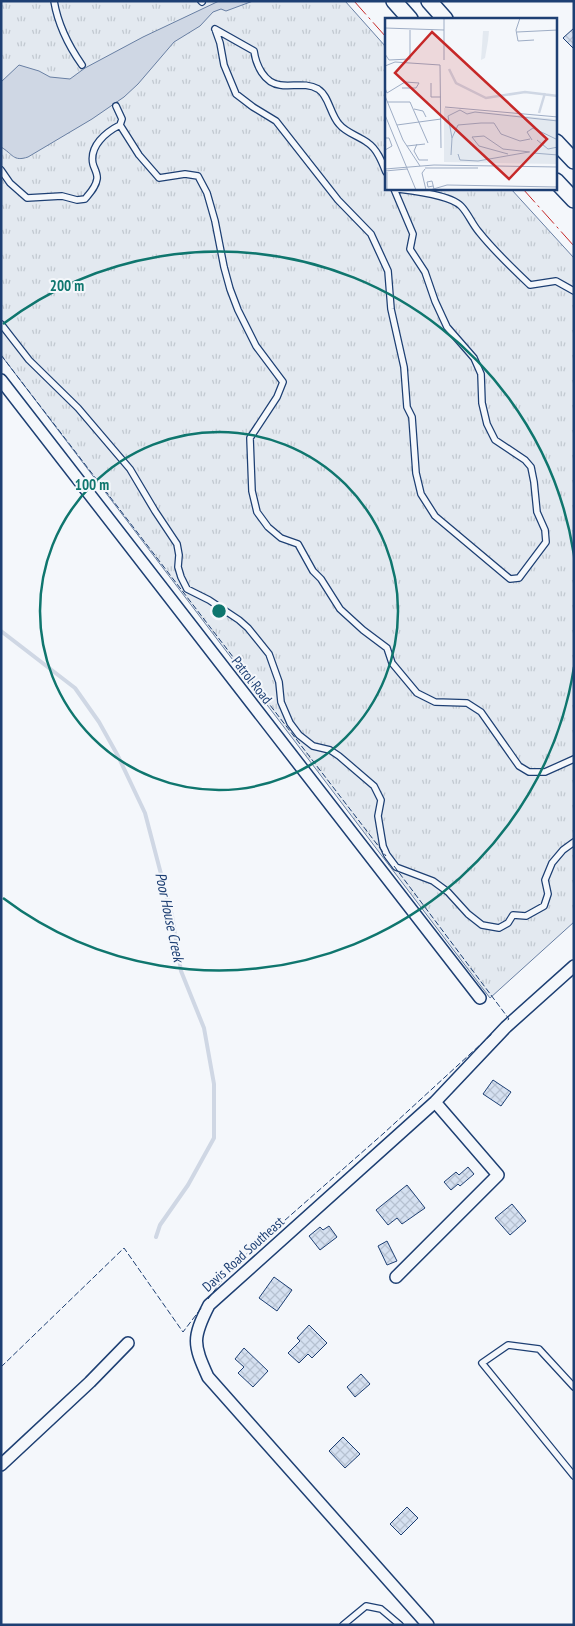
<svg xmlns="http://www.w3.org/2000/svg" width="575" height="1626" viewBox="0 0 575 1626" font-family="'PT Sans Narrow',sans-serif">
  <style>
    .grass { fill: url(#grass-tufts); stroke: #687fa3 }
    .water { fill: #cfd7e4; stroke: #687fa3 }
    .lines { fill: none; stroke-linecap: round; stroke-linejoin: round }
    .stream { stroke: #cfd7e4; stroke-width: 4 }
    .building { fill: url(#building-cross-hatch); stroke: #1d3f73 }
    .service-casing { stroke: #1d3f73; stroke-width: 8 }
    .minor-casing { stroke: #1d3f73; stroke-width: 14 }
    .secondary-casing { stroke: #1d3f73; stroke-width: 18 }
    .service { stroke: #f4f7fb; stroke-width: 5.5 }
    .minor { stroke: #f4f7fb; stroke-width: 11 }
    .secondary { stroke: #f4f7fb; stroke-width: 15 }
    .fence { stroke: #1d3f73; stroke-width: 1; stroke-dasharray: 6 2.5; stroke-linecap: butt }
    .power { stroke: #c62828; stroke-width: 1; stroke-dasharray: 18 4 2.5 4; stroke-linecap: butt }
    .ring { fill: none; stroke: #0f766e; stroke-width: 2.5 }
    .labels { text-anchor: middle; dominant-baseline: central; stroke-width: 4; stroke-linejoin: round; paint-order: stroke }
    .street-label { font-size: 14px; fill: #1d3f73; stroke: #f4f7fb }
    .water-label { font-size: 15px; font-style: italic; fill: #1d3f73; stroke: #f4f7fb }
    .inset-river { fill: none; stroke: #cfd7e4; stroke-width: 2.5 }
    .inset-road { fill: none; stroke: #9eadc5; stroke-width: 1 }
    .view { fill: #c62828; fill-opacity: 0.15; stroke: #c62828; stroke-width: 2.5 }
    .inset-edge { fill: none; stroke: #1d3f73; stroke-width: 2.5 }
    .centre { fill: #0f766e; stroke: #f4f7fb; stroke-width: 2.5 }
    .ring-label { font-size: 15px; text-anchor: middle; font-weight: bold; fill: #0f766e; stroke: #f4f7fb; stroke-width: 4; stroke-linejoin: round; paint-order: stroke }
  </style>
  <defs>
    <pattern id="grass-tufts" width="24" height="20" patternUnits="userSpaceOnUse" patternTransform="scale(1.25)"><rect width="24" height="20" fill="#e3e9f0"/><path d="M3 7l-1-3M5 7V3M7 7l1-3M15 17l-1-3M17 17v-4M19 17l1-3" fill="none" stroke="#c2c9d1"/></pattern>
    <pattern id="building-cross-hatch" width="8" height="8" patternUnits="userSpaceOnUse" patternTransform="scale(1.25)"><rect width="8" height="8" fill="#d5e0f0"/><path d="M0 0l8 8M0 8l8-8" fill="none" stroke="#b6c1d1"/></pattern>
  </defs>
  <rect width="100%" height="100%" fill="#f4f7fb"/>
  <!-- grass -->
  <path class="grass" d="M1 1H345L386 47V189H511L574 258V922L490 998 1 355Z"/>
  <!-- water -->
  <path class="water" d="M219 1H253L226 11 221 9 213 12 200 26 174 42 138 84 124 97 92 119 28 157C13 162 13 154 1 147V82L19 65 39 71 50 77 70 79 85 68 143 37Z"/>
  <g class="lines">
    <!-- stream -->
    <path class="stream" d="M1 631 75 688 99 722 118 756 145 813 172 916 181 971 204 1028 214 1084V1138L188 1185 160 1225 156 1237"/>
  </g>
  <!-- building -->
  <path class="building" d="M574 28V49L563 38Z
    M493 1080 511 1092 501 1106 483 1094Z
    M468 1167 474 1174 460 1186 458 1184 451 1190 444 1182 456 1172 459 1175Z
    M407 1185 425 1208 402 1224 397 1218 388 1225 376 1210Z
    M512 1204 526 1221 510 1235 495 1218Z
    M329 1226 337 1237 320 1250 309 1236 320 1227 323 1230Z
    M387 1241 397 1261 387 1265 378 1246Z
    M274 1277 292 1290 277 1311 259 1298Z
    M309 1325 327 1343 312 1358 308 1354 299 1363 288 1353 300 1341 297 1338Z
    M244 1348 268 1371 253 1387 238 1373 244 1367 235 1359Z
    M361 1374 370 1384 355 1397 347 1387Z
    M343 1437 360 1454 345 1468 329 1451Z
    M407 1507 418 1518 401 1535 390 1524Z"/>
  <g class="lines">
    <!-- service casing -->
    <g class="service-casing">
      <path id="service" d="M54 1C58 25 68 45 82 65
        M201 1 202 2
        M215 29 220 43 224 65 236 94 253 107 276 121 338 200 371 234 388 271 391 309 404 367 407 407 412 417 416 473 421 494 435 516 510 579 519 578 546 542 545 530 537 512 534 482 531 467 525 460 495 440 487 424 482 403 481 374 474 358 447 327 435 301 425 272 410 249 413 234 394 189
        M215 29 254 51C256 65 264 83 280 85 292 87 306 82 318 89 329 96 330 114 339 124 346 133 359 136 368 143 377 149 382 162 386 172
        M120 125 139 155 159 178 185 174 198 176 207 193 215 221 224 267 230 289 238 310 256 346 283 382 277 397 250 438 252 491 257 512 268 527 281 538 298 544 313 571 321 579 340 609 363 630 387 648 392 663 417 693 435 702 467 703 481 712 519 766 529 772H545L574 759
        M1 170 10 183 27 198 62 196 77 200 85 199C90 193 96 187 97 179 98 174 94 168 93 164 89 146 106 132 120 125L122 119 116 106
        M398 189C414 191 450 195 461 206 468 213 472 224 479 232 495 252 512 268 530 285L556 281 574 291
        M1 324 29 360 78 408 130 469 155 511 177 544 179 555 178 567 181 577 187 589 209 600 239 620 248 628 269 654 279 682 281 702 290 723 299 735 313 746 330 750 339 756 374 786 381 800 378 816 383 846 387 855 396 867 433 881 448 892 468 914 482 925 499 928 508 923 513 915 526 916 544 906 548 894 545 880 552 863 563 850 574 842
        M574 1387 539 1349 508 1345 482 1363 574 1476
        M343 1625 366 1606 381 1609 400 1625"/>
    </g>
    <!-- minor casing -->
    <g class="minor-casing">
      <path id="minor" d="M1 380 480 998
        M396 1277 498 1175 435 1102
        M1 1465 90 1382 128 1343
        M428 1625 208 1377C193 1344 192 1338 209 1305L435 1102 506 1027 574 966"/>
    </g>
    <!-- secondary casing -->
    <g class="secondary-casing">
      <path id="secondary" d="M394 1 410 19
        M429 1 445 19
        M556 142 574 161
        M556 181 574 200"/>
    </g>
    <!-- service -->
    <use href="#service" class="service"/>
    <!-- minor -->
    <use href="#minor" class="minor"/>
    <!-- secondary -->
    <use href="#secondary" class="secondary"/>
    <!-- fence -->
    <path class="fence" d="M1 355 386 856
      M394 866 509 1019 506 1021
      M208 1299 234 1265 384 1133 493 1033
      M1 1367 124 1248 183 1332 202 1307"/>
    <!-- power -->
    <path class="power" d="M354 1 386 37
      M523 189 574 246"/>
  </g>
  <!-- distance rings -->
  <g class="ring">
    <circle cx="219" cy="611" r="179"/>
    <path d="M574 667A359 359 0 0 1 3 898M3 324A359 359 0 0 1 574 555"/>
  </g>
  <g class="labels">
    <!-- street labels -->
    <g class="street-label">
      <text transform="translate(252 680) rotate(52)">Patrol Road</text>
      <text transform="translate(243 1254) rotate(-42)">Davis Road Southeast</text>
    </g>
    <!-- water labels -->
    <g class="water-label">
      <text transform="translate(170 917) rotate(78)">Poor House Creek</text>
    </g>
  </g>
  <!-- overview -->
  <g transform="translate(385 18)">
    <rect width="172" height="172" fill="#f4f7fb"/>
    <path d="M59 90 172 101V146L59 144Z" fill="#e3e9f0"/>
    <path d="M98 13H104L103 23 100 40 96 42Z" fill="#e3e9f0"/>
    <path class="inset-river" d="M64 51 71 65 101 80 140 74 173 78M154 95 160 75"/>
    <path class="inset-road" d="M59 0V42M135 0 131 12 133 23 149 22M0 10 59 12M132 14 173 12M0 36 4 42 25 41V12M0 48 10 44 55 47 56 130M46 65V79H56M0 70 2 75 20 64 34 65 31 70H17M0 78 18 122 35 148M2 84H25L43 125M60 89 173 99M29 91 38 93 41 99M0 97 31 172M12 107 56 101M0 120H4L7 128 0 132M145 121 135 123 116 116 109 105H96L73 107 67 120 63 98 75 92 82 96 90 94 173 103M147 122 142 114 148 110 173 122M152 122 163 131 173 129M32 126 29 133 34 142H43M22 128 40 126M148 135 173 137M73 136 75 142 93 143 144 134M123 136 94 128 87 119 99 118 118 131 145 134M66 137 67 120M40 150H93M0 151 49 147 173 149M40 151 37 155 41 172M0 153 22 151M2 154V172M48 168 43 169 42 164 47 163 49 171M45 172 62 167 173 169"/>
    <path class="view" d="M47 14 162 121 124 161 10 55Z"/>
    <rect width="172" height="172" class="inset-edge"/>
  </g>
  <circle cx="219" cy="611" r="8" class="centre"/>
  <g class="ring-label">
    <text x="67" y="291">200 m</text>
    <text x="92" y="490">100 m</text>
  </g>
  <!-- border -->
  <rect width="575" height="1626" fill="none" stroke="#1d3f73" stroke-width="5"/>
</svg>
